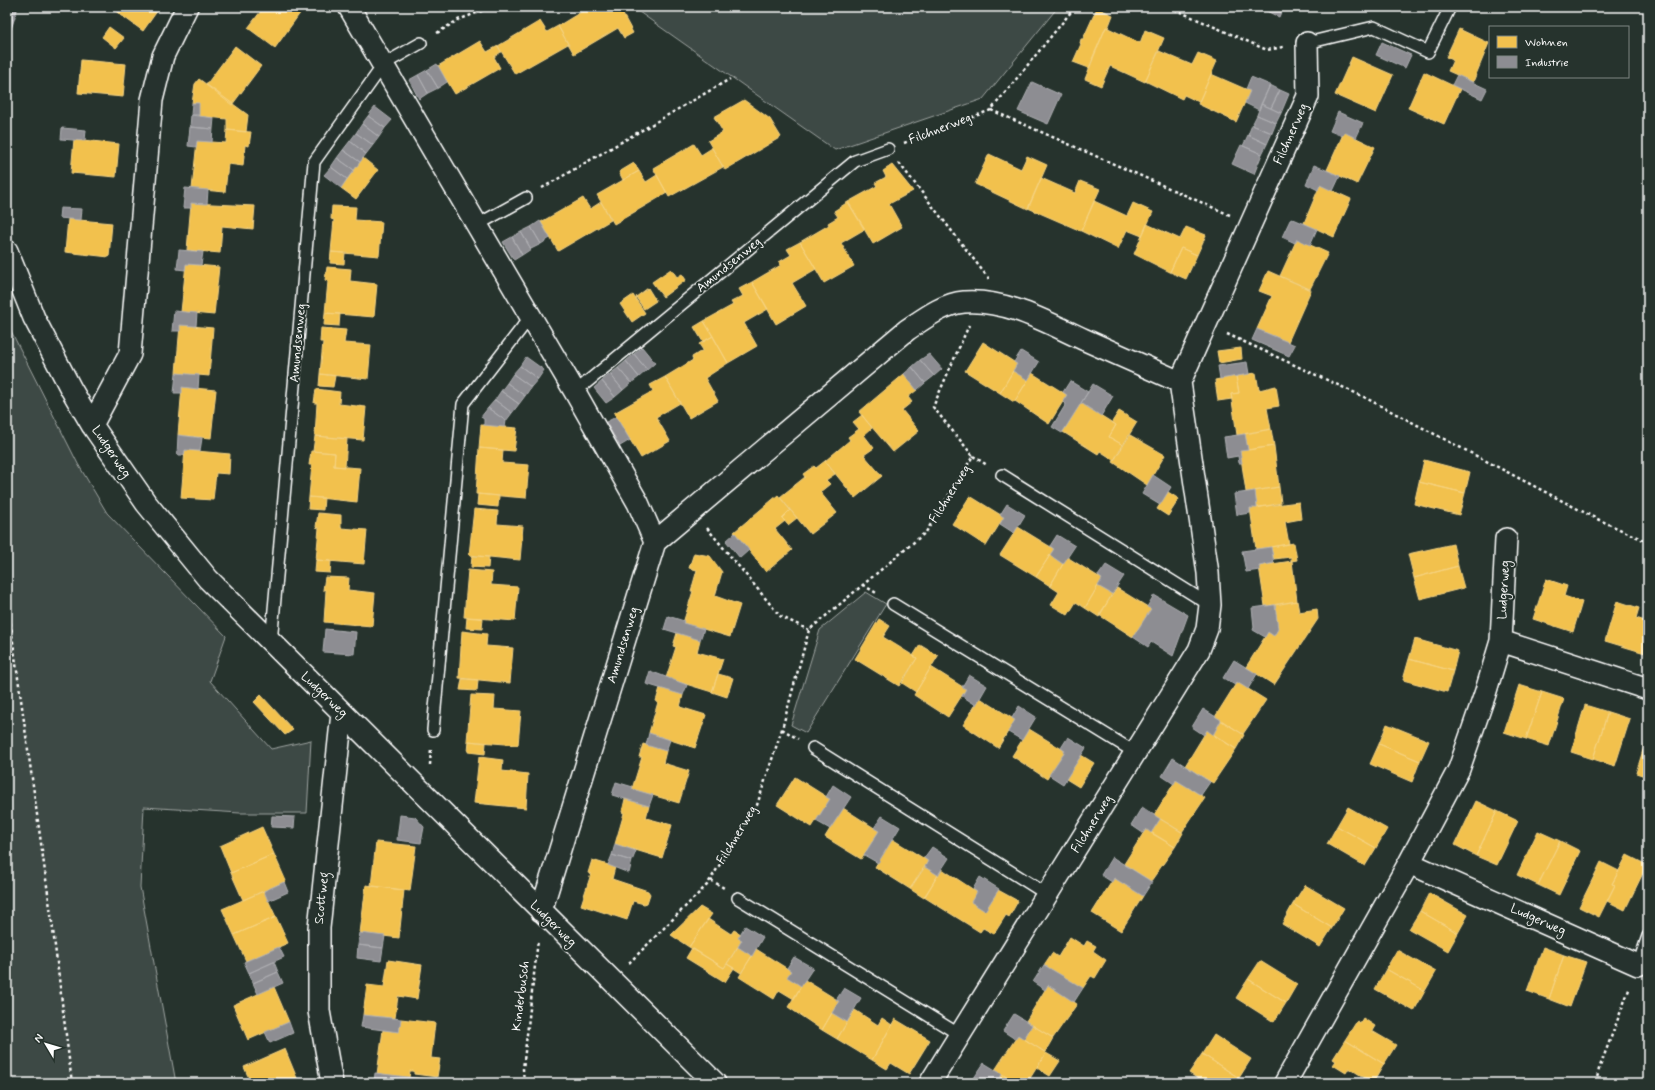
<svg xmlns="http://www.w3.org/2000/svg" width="1655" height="1090" viewBox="0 0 1655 1090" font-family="Mynerve,sans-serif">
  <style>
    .green { fill: #3e4944; stroke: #9ea4a2 }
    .homes { fill: #f2c14e; stroke: #f6d483 }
    .industry { fill: #8d8d92; stroke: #afafb3 }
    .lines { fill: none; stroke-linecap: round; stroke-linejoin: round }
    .lane-casing { stroke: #fff; stroke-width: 14 }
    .street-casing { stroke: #fff; stroke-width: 24 }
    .path { stroke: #fff; stroke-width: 2.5; stroke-dasharray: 3 3; stroke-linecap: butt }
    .lane { stroke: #26332d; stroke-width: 11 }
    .street { stroke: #26332d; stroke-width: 21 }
    .labels { text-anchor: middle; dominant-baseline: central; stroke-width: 4; stroke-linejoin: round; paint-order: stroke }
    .street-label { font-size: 13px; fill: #fff; stroke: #26332d }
  </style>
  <rect width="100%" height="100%" fill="#26332d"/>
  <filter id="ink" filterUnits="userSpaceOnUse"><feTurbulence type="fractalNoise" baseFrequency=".025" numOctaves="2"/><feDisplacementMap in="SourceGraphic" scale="8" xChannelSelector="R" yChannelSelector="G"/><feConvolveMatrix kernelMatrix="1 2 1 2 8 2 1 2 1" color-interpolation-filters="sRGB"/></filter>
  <g filter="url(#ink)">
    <!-- green -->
    <path class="green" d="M632 7H1058L983 99 835 150Z
      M7 323 78 464 107 513 226 636 210 681 271 749 311 740 307 813H240L144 807 140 887 176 1083H7Z
      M866 592 886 604 806 733 791 725 820 630Z"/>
    <!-- homes -->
    <path class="homes" d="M110 7H160L143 31Z
      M264 7H301L303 9 275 48 248 28Z
      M589 7H603L606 12 615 7H619L633 33 624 38 618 28 574 54 558 26Z
      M1097 8 1113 15 1108 28 1106 27 1089 68 1073 62 1081 44 1080 43 1081 39H1083Z
      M540 21 547 32 558 26 568 44 515 74 498 46Z
      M109 27 124 38 116 48 102 37Z
      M1106 27 1140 43 1145 30 1164 38 1145 82 1110 66 1101 86 1085 79 1093 59H1092Z
      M1459 29 1489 43 1473 82 1448 71 1453 60 1446 57Z
      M480 41 487 52 498 46 501 52 494 57 500 68 455 94 438 66Z
      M235 46 261 66 232 105 206 85Z
      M1159 51 1192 65 1198 53 1217 61 1199 102 1184 95 1182 99 1145 81Z
      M1352 57 1393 75 1376 113 1335 95Z
      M81 60 126 64 123 97 78 93Z
      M1424 72 1460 89 1444 124 1408 108Z
      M1211 74 1250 91 1236 122 1198 104Z
      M199 79 248 115 246 132 227 130V119L198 116 199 103H192L195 84Z
      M744 100 770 119 781 137 725 170 708 141 723 132 714 117Z
      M227 130 251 132 249 146 245 145 243 166 228 164 225 192 192 189 197 141 226 143Z
      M1344 132 1375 147 1357 184 1327 170Z
      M74 139 119 144 116 177 71 173Z
      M694 144 701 155 712 148 723 167 669 197 653 168Z
      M989 154 1021 169 1027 156 1047 165 1028 209 975 184Z
      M363 158 378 170 356 199 341 188Z
      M634 163 639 171 623 180 619 172Z
      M892 165 913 191 889 204 902 227 873 244 848 202 877 186 875 183 886 177 883 171Z
      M639 171 646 182 657 175 667 193 614 224 597 195Z
      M1041 178 1075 193 1080 181 1100 189 1081 231 1028 208Z
      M1320 185 1351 199 1334 237 1304 223Z
      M583 198 590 209 601 202 611 220 558 251 541 222Z
      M1094 201 1127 216 1133 203 1153 212 1142 236 1127 230 1118 249 1081 231Z
      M848 202 865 229 841 243 854 266 824 283 800 242 829 225 828 223 838 217 834 211Z
      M191 203 255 206 253 229 222 226 220 253 187 250Z
      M332 206 356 207 355 220 382 222 379 256 331 252 334 220 331 219Z
      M68 219 112 223 109 257 65 252Z
      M1147 224 1180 239 1186 227 1206 235 1197 255 1181 248 1170 272 1134 254Z
      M1297 239 1328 253 1310 289 1280 276Z
      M800 242 816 269 792 283 806 306 776 324 752 282 781 265 779 262 791 255 787 249Z
      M1181 248 1197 255 1186 279 1170 272Z
      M331 252 345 253 344 264 330 263Z
      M186 264 219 267 214 315 181 312Z
      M327 267 351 269 350 281 377 284 374 317 325 313 328 281 325 280Z
      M671 269 677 277 682 274 686 280 663 297 652 282Z
      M1268 271 1311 290 1288 342 1257 329 1272 296 1259 291Z
      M752 282 768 309 744 323 757 346 728 363 704 321 733 305 731 302 743 296 739 289Z
      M648 288 656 301 644 309 636 297Z
      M633 295 645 313 632 322 620 304Z
      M325 313 340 314 339 326 324 325Z
      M704 321 713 336 703 342 694 327Z
      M180 325 213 328 209 376 176 373Z
      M321 328 346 330 344 343 371 345 368 379 320 374 323 342H320Z
      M713 336 728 363 705 378 718 401 689 418 665 377 693 360 692 357 703 350 699 344Z
      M983 342 1017 364 1000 393 965 371Z
      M1241 348 1242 359 1219 363 1217 351Z
      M1013 371 1028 380 1014 402 1000 393Z
      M1032 373 1067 395 1049 424 1015 401Z
      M1256 373 1259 390 1276 386 1279 406 1267 408 1271 429 1237 435 1231 394 1239 393 1236 376Z
      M320 374 335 376 333 387 319 386Z
      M904 374 917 390 908 397 912 402 902 410 919 431 893 452 859 412Z
      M1236 376 1239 393 1231 394 1232 399 1218 401 1215 380Z
      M665 377 680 403 656 417 670 441 641 458 614 413 653 391 650 385Z
      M182 387 216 390 211 438 178 435Z
      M316 389 340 392 339 404 366 407 363 440 315 436 317 403H314Z
      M1081 403 1116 425 1109 437 1123 445 1114 460 1100 451 1098 454 1063 432Z
      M1119 411 1137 422 1123 445 1109 437 1116 425 1112 422Z
      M862 415 872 428 864 435 874 448 864 455 882 476 855 498 825 461 850 440 848 437 859 429 853 422Z
      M481 425 517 428 514 451 479 448Z
      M1271 429 1274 446 1248 450 1245 434Z
      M1130 435 1165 455 1147 485 1113 462Z
      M315 436 347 439 345 467 334 466 335 453 313 451Z
      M1274 446 1279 487 1246 492 1240 451Z
      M479 448 503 450 502 463 529 465 526 498 476 494Z
      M185 450 230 454 229 474 216 473 213 500 181 498Z
      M311 451 335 453 334 466 360 468 357 502 309 497 312 465H309Z
      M1424 460 1470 472 1465 493 1419 482Z
      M825 461 835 474 826 480 830 484 820 492 837 513 810 534 780 497 805 477 803 474 814 466 816 468Z
      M1419 482 1465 493 1459 515 1414 504Z
      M1279 487 1281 503 1257 508 1255 491Z
      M1168 492 1179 499 1168 516 1157 509Z
      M478 494 499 496 498 507 477 505Z
      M778 495 790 510 782 518 785 521 775 529 792 550 766 572 734 532Z
      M970 496 1004 517 986 546 952 524Z
      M309 497 324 498 323 510 308 509Z
      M1299 502 1301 519 1285 522 1289 544 1256 549 1250 508Z
      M474 509 498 511 497 524 523 526 520 560 469 555Z
      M790 510 797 518 788 525 782 518Z
      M318 513 341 515V528L367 530 364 564 316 560 319 528 316 527Z
      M1018 527 1054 549 1036 577 1000 555Z
      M1294 543 1297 560 1291 561V557L1274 559 1271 547Z
      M1453 544 1458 566 1414 578 1408 554Z
      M694 553 710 556 722 572 715 596 740 605 730 637 683 623 693 591H691L697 570 689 568Z
      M1050 555 1063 564 1050 586 1036 577Z
      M472 556 489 557 488 568 471 567Z
      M1067 557 1102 579 1085 608 1076 602 1068 615 1051 605 1059 592 1050 586Z
      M316 560 331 561 330 573 315 572Z
      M1292 561 1297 601 1265 606 1259 566Z
      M1458 566 1464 588 1420 599 1414 578Z
      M468 570 492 572 491 585 518 587 515 621 464 617Z
      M325 577 349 578 348 590 375 593 372 626 324 622 326 590H323Z
      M1546 579 1567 586 1564 596 1582 602 1573 632 1533 619Z
      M1098 586 1112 594 1099 617 1085 608Z
      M1117 588 1151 609 1133 637 1099 615Z
      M1297 601 1299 612 1317 609 1318 619 1274 685 1246 667 1268 632 1274 636 1278 629 1275 605Z
      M1617 601 1639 608 1636 618 1648 622V644L1645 653 1605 641Z
      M467 617 483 618 482 629 466 628Z
      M879 619 890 626 883 637 917 658 899 686 855 659Z
      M462 631 487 634 486 646 513 648 510 683 459 678Z
      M677 633 700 640 697 652 723 659 712 692 666 678 676 647 673 646Z
      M1415 639 1458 651 1453 671 1409 659Z
      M920 645 938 656 916 692 902 683 917 658 913 656Z
      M1409 659 1453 671 1447 692 1403 680Z
      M931 667 966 689 948 717 914 695Z
      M718 674 733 678 727 697 712 692Z
      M462 679 478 680 477 691 460 690Z
      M1237 682 1266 700 1243 734 1215 717Z
      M1519 685 1542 692 1526 739 1504 732Z
      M660 688 683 695 680 707 706 715 695 748 649 733 658 702 656 701Z
      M1542 692 1564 699 1549 746 1526 739Z
      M261 695 293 730 285 735 254 702Z
      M471 695 495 696 494 709 521 711 518 745 467 741Z
      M980 698 1015 720 998 748 963 725Z
      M1585 705 1608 712 1593 759 1571 752Z
      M1608 712 1630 719 1615 766 1593 759Z
      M1221 720 1244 735 1236 749 1213 735Z
      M1387 724 1429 741 1420 761 1379 744Z
      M1029 729 1065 751 1047 779 1012 756Z
      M1207 730 1236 749 1213 783 1185 766Z
      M1648 734V777L1636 773Z
      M469 741 486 743 485 754 468 752Z
      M643 744 666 751 663 763 689 771 679 803 632 789 642 757H639Z
      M1379 744 1420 761 1412 782 1370 764Z
      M1081 755 1094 763 1079 787 1066 779Z
      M479 757 503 760 502 771 528 774 526 808 474 803Z
      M795 777 830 799 812 827 777 805Z
      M1176 780 1205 798 1182 832 1154 815Z
      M625 799 649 806 646 818 672 825 662 858 615 844 624 813 622 812Z
      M1476 801 1497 811 1476 856 1455 845Z
      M1348 807 1387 829 1376 848 1337 826Z
      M843 808 879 831 861 859 825 837Z
      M1497 811 1518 821 1497 865 1476 856Z
      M1160 819 1183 833 1175 847 1151 833Z
      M1337 826 1376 848 1365 866 1327 844Z
      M262 827 274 854 231 873 220 846Z
      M1146 829 1175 847 1151 881 1124 864Z
      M1538 831 1560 841 1538 885 1517 875Z
      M892 839 928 861 910 889 875 867Z
      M1560 841 1580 851 1559 895 1538 885Z
      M376 842 416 846 410 891 371 886Z
      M274 854 286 881 243 900 231 873Z
      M1627 855 1647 865 1625 910 1607 901 1615 885 1612 884Z
      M592 860 615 867 612 879 648 891 650 894 647 903 644 904 633 901 627 920 581 905 591 874 588 873Z
      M1601 862 1619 871 1612 884 1615 885 1599 917 1579 907Z
      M925 867 938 875 924 898 910 889Z
      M942 869 977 892 971 902 985 911 998 890 1018 901 1009 917 1006 915 994 934 983 928 980 932 924 897Z
      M1114 878 1143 896 1121 931 1092 913Z
      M366 885 404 890 399 938 360 933Z
      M1305 885 1344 908 1332 928 1293 904Z
      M264 891 276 917 234 935 222 909Z
      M1429 893 1468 915 1458 933 1420 911Z
      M1293 904 1332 928 1320 947 1282 924Z
      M700 907 712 914 689 947 671 935Z
      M1420 911 1458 933 1448 951 1409 929Z
      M276 917 288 943 246 961 234 935Z
      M708 919 731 934 734 930 741 934 738 938 742 940 724 968 689 947Z
      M1070 937 1084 946 1087 941 1096 946 1093 951 1106 960 1095 978 1091 976 1083 988 1044 965 1052 953 1058 957Z
      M738 947 752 956 741 973 727 964Z
      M1543 947 1564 955 1549 999 1527 991Z
      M692 948 724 968 727 964 734 968 725 982 686 958Z
      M756 949 791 971 787 977 801 986 794 999 779 990 774 999 739 977Z
      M1397 950 1436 972 1425 991 1386 969Z
      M1564 955 1586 962 1570 1007 1549 999Z
      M388 960 422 965 417 999 398 996 395 1018 363 1015 367 985 384 987Z
      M1260 961 1297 984 1286 1003 1248 979Z
      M1386 969 1425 991 1414 1011 1375 989Z
      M1248 979 1286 1003 1274 1022 1236 998Z
      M805 980 839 1001 822 1030 788 1007Z
      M1048 985 1077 1004 1053 1038 1026 1021Z
      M274 987 289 1022 248 1040 233 1005Z
      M855 1010 878 1025 882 1018 892 1025 872 1060 837 1039Z
      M832 1013 847 1022 837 1039 822 1030Z
      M1363 1018 1375 1026 1372 1031 1396 1045 1384 1064 1345 1040 1357 1021 1360 1023Z
      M401 1019 435 1023 431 1058 440 1059 437 1077 414 1074V1071H410L409 1078 377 1074 383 1030 399 1032Z
      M895 1019 930 1040 909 1074 891 1063 887 1069 872 1060Z
      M1032 1025 1053 1038 1045 1052 1024 1039Z
      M1018 1035 1046 1053 1027 1083H1016L995 1070Z
      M1214 1035 1251 1059 1239 1078 1202 1054Z
      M1345 1040 1384 1064 1373 1083 1349 1068 1346 1073 1333 1065 1336 1061 1333 1059Z
      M1648 1044V1057L1644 1056Z
      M285 1049 299 1083H251L244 1067Z
      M1046 1053 1060 1061 1050 1076 1037 1068Z
      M1202 1054 1239 1078 1236 1083H1205L1189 1073Z
      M1002 1074 1016 1083H997Z
      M415 1078 449 1082V1083H414Z"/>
    <!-- industry -->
    <path class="industry" d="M7 7 17 10 14 20 7 18Z
      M8 7H18L17 10Z
      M1258 7H1283L1279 17Z
      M7 18 14 20 10 32 7 31Z
      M1382 42 1411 55 1405 68 1376 55Z
      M437 64 447 82 438 88 427 70Z
      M427 70 438 88 428 93 418 75Z
      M418 75 428 93 419 99 409 80Z
      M1457 75 1487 89 1482 99 1452 85Z
      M1251 77 1270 85 1259 110 1245 103 1250 91 1246 89Z
      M1032 82 1061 95 1048 124 1018 111Z
      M1270 85 1280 90 1271 108 1261 104Z
      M1280 90 1289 94 1281 113 1271 108Z
      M192 103H199V115H191Z
      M1261 104 1281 113 1276 123 1257 115Z
      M375 107 392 120 385 128 368 116Z
      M1338 112 1363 123 1356 138 1344 132 1342 136 1330 131Z
      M191 115 214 118 213 129 190 127Z
      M1257 115 1276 123 1272 133 1252 125Z
      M368 116 385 128 379 137 362 124Z
      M362 124 379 137 373 145 356 133Z
      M1252 125 1272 133 1267 144 1248 135Z
      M190 127 213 129 212 142 197 141 196 147 188 146Z
      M62 128 86 130 85 141 61 139Z
      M356 133 373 145 366 154 350 141Z
      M1248 135 1267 144 1262 154 1243 146Z
      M350 141 366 154 360 162 343 150Z
      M1241 145 1262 154 1254 174 1232 164Z
      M343 150 360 162 354 170 337 158Z
      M337 158 354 170 347 179 331 167Z
      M1314 165 1340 176 1333 191 1320 185 1318 190 1306 184Z
      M331 167 347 179 341 188 324 175Z
      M185 188 208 190 207 204 191 203V208H183Z
      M60 208 82 209 81 220 59 218Z
      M1291 218 1317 229 1310 245 1297 239 1295 243 1282 237Z
      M540 221 550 238 541 244 531 227Z
      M531 227 541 244 531 249 521 232Z
      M521 232 531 249 522 255 512 237Z
      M512 237 522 255 514 260 503 242Z
      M179 250 203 252 201 265 186 264 185 270 177 269Z
      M174 311 197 313 196 326 180 325V331H172Z
      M1257 329 1295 345 1289 356 1252 340Z
      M642 347 655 363 647 370 634 354Z
      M1021 351 1039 362 1028 380 1013 371 1017 364 1014 362Z
      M634 354 647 370 639 377 626 361Z
      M929 354 942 369 934 376 920 360Z
      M526 357 544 370 538 379 520 366Z
      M920 360 934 376 925 383 912 367Z
      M626 361 639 377 631 383 618 368Z
      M1247 362 1249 374 1220 379 1218 366Z
      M520 366 538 379 531 387 513 374Z
      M912 367 925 383 917 390 904 374Z
      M618 368 631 383 623 390 610 374Z
      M176 373 199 375 198 389 182 387V393H174Z
      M513 374 531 387 525 396 507 383Z
      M610 374 623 390 615 397 602 381Z
      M602 381 615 397 606 403 594 388Z
      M1070 381 1088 392 1062 433 1052 427 1066 404 1063 401 1067 395 1063 392Z
      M507 383 525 396 519 404 501 391Z
      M1093 384 1113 396 1101 416 1081 403Z
      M501 391 519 404 512 413 495 400Z
      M495 400 512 413 506 421 488 408Z
      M488 408 506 421 505 427 484 425V419L481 417Z
      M616 417 630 440 620 446 606 422Z
      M1245 434 1248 450 1240 451 1242 463H1239L1238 456 1227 458 1224 437Z
      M178 435 202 438 200 451 185 450 184 455H177Z
      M1153 475 1171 487 1160 505 1142 494Z
      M1255 491 1257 508H1250V513L1237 515 1234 494Z
      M1007 504 1025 515 1014 533 1000 524 1004 517 1000 515Z
      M735 533 749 550 740 558 726 541Z
      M1057 535 1075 546 1063 564 1050 555 1054 549 1050 546Z
      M1271 547 1274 563 1259 566 1260 570 1246 572 1242 551Z
      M1106 565 1124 576 1112 594 1098 586 1102 579 1098 576Z
      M1154 595 1188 615 1173 656 1151 642 1148 647 1133 637 1151 609 1147 607Z
      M1275 605 1278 629 1274 636 1268 632 1265 637 1253 630 1254 627 1252 608Z
      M668 616 684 621 683 623 704 629 700 640 664 629Z
      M325 629 356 632 354 654 323 652Z
      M1234 660 1257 674 1248 689 1237 682 1235 685 1223 678Z
      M650 671 687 685 683 695 646 684Z
      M969 675 987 686 976 705 962 696 966 689 962 687Z
      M1019 706 1036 717 1022 740 1008 732 1015 720 1012 718Z
      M1203 709 1221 720 1213 735 1207 730 1204 735 1192 727Z
      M649 733 670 740 666 751 646 745Z
      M1068 737 1086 748 1063 784 1049 775 1065 751 1061 748Z
      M1173 758 1210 782 1201 795 1176 780 1174 784 1162 776Z
      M616 782 633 787 632 789 653 795 649 806 612 795Z
      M833 785 851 797 830 829 816 821 830 799 826 797Z
      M1142 807 1160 819 1151 833 1146 829 1143 833 1131 825Z
      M400 815 415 817 424 827 421 843 397 840Z
      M272 816 295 817 294 828 271 827Z
      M882 816 900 827 878 863 864 855 879 831 874 828Z
      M615 844 636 851 632 861 612 855Z
      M932 847 949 858 938 875 925 867 928 861 924 858Z
      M612 855 632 861 629 873 608 865Z
      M1112 857 1152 882 1143 896 1114 878 1112 882 1101 875Z
      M980 877 999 889 985 911 971 902 977 892 973 889Z
      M284 882 288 892 268 901 264 891Z
      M745 926 763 937 752 956 738 947 742 940 738 938Z
      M360 933 385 936 383 948 358 945Z
      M358 945 383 948 381 961 357 958Z
      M279 947 284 957 249 973 244 962Z
      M794 957 813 968 801 986 787 977 791 971 787 968Z
      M274 962 278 972 253 983 249 973Z
      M1044 965 1083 988 1074 1002 1048 985 1045 990 1033 982Z
      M278 972 283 983 258 994 253 983Z
      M844 988 861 998 847 1022 832 1013 839 1001 836 1000Z
      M1014 1014 1032 1025 1024 1039 1018 1035 1015 1039 1003 1031Z
      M363 1015 401 1019 399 1032 361 1027Z
      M289 1022 293 1033 270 1043 265 1032Z
      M984 1063 1002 1074 997 1083H976L972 1081Z
      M375 1073 415 1078 414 1083H374Z"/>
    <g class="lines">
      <!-- lane casing -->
      <g class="lane-casing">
        <path id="lane" d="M1307 43 1374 27 1428 52 1450 7
          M477 225 526 198
          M575 392 855 161 888 149
          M1002 475 1210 605
          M893 604 1136 753
          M271 643 314 162 384 64 421 43
          M433 730 463 404 531 316
          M813 748 1048 895
          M738 898 960 1035
          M1638 965 1648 936"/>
      </g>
      <!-- street casing -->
      <g class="street-casing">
        <path id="street" d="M349 7 575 392 638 503 655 542 541 911
          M7 251 34 318 71 389 92 425 146 503 208 579 715 1083
          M92 425 130 354 152 100 163 56 187 7
          M655 542 907 330C925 318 943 304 964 302 1006 299 1046 322 1083 339 1115 353 1148 368 1180 382
          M1501 641 1648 689
          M1409 863 1638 965
          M332 1083 319 1011V928L342 713
          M930 1083 1199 650 1207 629 1210 605 1208 573 1180 382 1308 96 1307 43
          M1285 1083 1409 863 1459 769 1485 694 1501 641 1506 539"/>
      </g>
      <!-- path -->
      <path class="path" d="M1169 7 1267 50 1283 47
        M437 33 458 20 492 7
        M991 110 1230 215
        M904 143 991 110 1075 7
        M899 163 989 279
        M542 188 730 79
        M1227 334 1360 395 1595 518 1648 542
        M973 456 987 465
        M707 528 780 616 809 630
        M863 585 878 594
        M7 599 52 922 72 1083
        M782 729 798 739
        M430 765 431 748
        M711 880 724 888
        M629 963 707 885 757 805 782 729 809 630 926 532 973 456 933 407 969 325
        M524 1083 523 1069 538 940
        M1596 1083 1599 1069 1630 987"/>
      <!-- lane -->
      <use href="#lane" class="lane"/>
      <!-- street -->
      <use href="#street" class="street"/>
    </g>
  </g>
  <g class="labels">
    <!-- street labels -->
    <g class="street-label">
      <text transform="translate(940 129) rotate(-21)">Filchnerweg</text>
      <text transform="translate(1291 134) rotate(-66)">Filchnerweg</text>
      <text transform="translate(729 265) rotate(-39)">Amundsenweg</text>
      <text transform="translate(298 343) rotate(-85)">Amundsenweg</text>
      <text transform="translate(111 452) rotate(56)">Ludgerweg</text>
      <text transform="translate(950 494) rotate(-58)">Filchnerweg</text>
      <text transform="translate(1504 590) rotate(-87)">Ludgerweg</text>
      <text transform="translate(623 645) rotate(-73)">Amundsenweg</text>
      <text transform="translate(324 695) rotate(44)">Ludgerweg</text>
      <text transform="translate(1092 824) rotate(-58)">Filchnerweg</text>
      <text transform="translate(737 835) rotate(-59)">Filchnerweg</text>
      <text transform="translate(322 898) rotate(-84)">Scottweg</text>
      <text transform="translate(1538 920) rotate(24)">Ludgerweg</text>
      <text transform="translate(553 924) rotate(45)">Ludgerweg</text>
      <text transform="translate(521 996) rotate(-83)">Kinderbusch</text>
    </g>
  </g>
  <!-- margin -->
  <rect width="1655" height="1090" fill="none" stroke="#26332d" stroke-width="24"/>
  <rect x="12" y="12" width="1631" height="1066" fill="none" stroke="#fff" stroke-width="1.5" filter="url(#ink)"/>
  <!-- legend -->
  <rect x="1489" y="26" width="140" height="52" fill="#26332d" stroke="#7d8581"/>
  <rect x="1497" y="36" width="20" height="12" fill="#f2c14e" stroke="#7d8581"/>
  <text x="1525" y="46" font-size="12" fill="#ffffff">Wohnen</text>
  <rect x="1497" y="56" width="20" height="12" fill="#8d8d92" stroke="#7d8581"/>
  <text x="1525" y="66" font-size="12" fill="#ffffff">Industrie</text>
  <!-- north arrow -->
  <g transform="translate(46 1044) rotate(308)" stroke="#26332d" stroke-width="3" paint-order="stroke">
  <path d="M0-3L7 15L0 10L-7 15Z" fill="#ffffff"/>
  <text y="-6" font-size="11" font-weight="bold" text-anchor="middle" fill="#ffffff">N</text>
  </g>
</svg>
